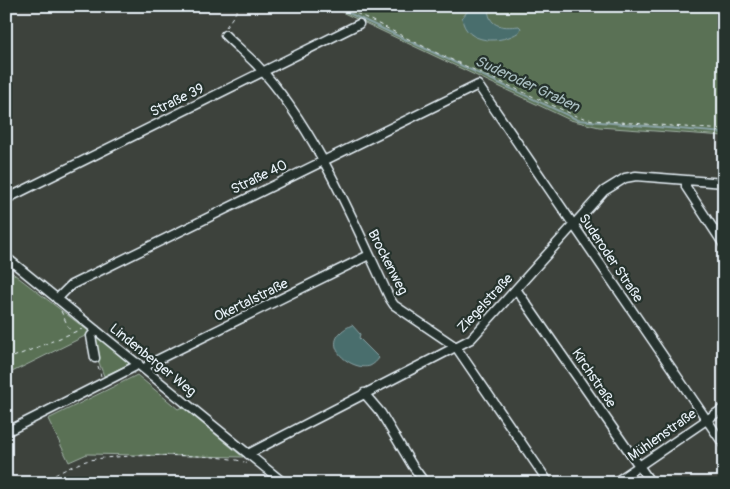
<svg xmlns="http://www.w3.org/2000/svg" width="730" height="489" viewBox="0 0 730 489" font-family="Pangolin,sans-serif">
  <style>
    .green { fill: #5a7155; stroke: #a1b1a6 }
    .water { fill: #496e6d; stroke: #89a2a5 }
    .lines { fill: none; stroke-linecap: round; stroke-linejoin: round }
    .stream { stroke: #89a2a5; stroke-width: 2 }
    .minor-casing { stroke: #e8f1f8; stroke-width: 11 }
    .path { stroke: #e8f1f8; stroke-width: 1; stroke-dasharray: 4 4; stroke-linecap: butt }
    .minor { stroke: #26332d; stroke-width: 8 }
    .labels { text-anchor: middle; dominant-baseline: central; stroke-width: 4.5; stroke-linejoin: round; paint-order: stroke }
    .street-label { font-size: 14px; fill: #e8f1f8; stroke: #26332d }
    .water-label { font-size: 15px; font-style: italic; fill: #a8bdc0; stroke: #26332d }
  </style>
  <rect width="100%" height="100%" fill="#3d423c"/>
  <filter id="ink" filterUnits="userSpaceOnUse"><feTurbulence type="fractalNoise" baseFrequency=".02" numOctaves="2"/><feDisplacementMap in="SourceGraphic" scale="10" xChannelSelector="R" yChannelSelector="G"/><feConvolveMatrix kernelMatrix="1 2 1 2 8 2 1 2 1" color-interpolation-filters="sRGB"/></filter>
  <g filter="url(#ink)">
    <!-- green -->
    <path class="green" d="M329 6H724V136L599 127 570 120Z
      M6 268 91 333 6 375Z
      M96 336 129 361V364L104 376 97 357Z
      M137 375 178 409 182 407 243 457 87 454 69 462 48 419Z"/>
    <!-- water -->
    <path class="water" d="M472 6H488C488 27 501 28 519 26L521 28 519 32C502 44 465 45 462 18Z
      M352 325 360 334 359 338 379 358C377 361 374 364 370 366 351 372 314 342 352 325Z"/>
    <g class="lines">
      <!-- stream -->
      <path class="stream" d="M334 6 578 120 724 133"/>
      <!-- minor casing -->
      <g class="minor-casing">
        <path id="minor" d="M225 35C235 45 246 54 256 64 314 125 354 222 390 299L394 305 456 347 549 483
          M686 180V187L724 245
          M6 199 359 24
          M6 257 284 483
          M516 289 651 483
          M57 299 71 285 478 85 724 445
          M95 358 91 336 96 330
          M145 369 149 364 369 255
          M364 393 381 413 412 465 425 483
          M6 432 134 367 138 363
          M248 454 471 339 604 191 625 178 636 176 724 183
          M614 483 724 408"/>
      </g>
      <!-- path -->
      <path class="path" d="M342 6 439 54 576 116 593 120 724 130
        M226 27 240 6
        M61 311 71 333
        M6 360 82 329
        M98 366 101 376
        M41 483C55 475 70 466 86 461 108 454 231 452 248 464"/>
      <!-- minor -->
      <use href="#minor" class="minor"/>
    </g>
  </g>
  <g class="labels">
    <!-- street labels -->
    <g class="street-label">
      <text transform="translate(177 100) rotate(-26)">Straße 39</text>
      <text transform="translate(259 177) rotate(-26)">Straße 40</text>
      <text transform="translate(611 258) rotate(56)">Suderoder Straße</text>
      <text transform="translate(388 262) rotate(63)">Brockenweg</text>
      <text transform="translate(251 300) rotate(-26)">Okertalstraße</text>
      <text transform="translate(485 303) rotate(-47)">Ziegelstraße</text>
      <text transform="translate(153 360) rotate(39)">Lindenberger Weg</text>
      <text transform="translate(594 378) rotate(56)">Kirchstraße</text>
      <text transform="translate(662 435) rotate(-35)">Mühlenstraße</text>
    </g>
    <!-- water labels -->
    <g class="water-label">
      <text transform="translate(527 84) rotate(25)">Suderoder Graben</text>
    </g>
  </g>
  <!-- margin -->
  <rect width="730" height="489" fill="none" stroke="#26332d" stroke-width="25"/>
  <rect x="12" y="12" width="705" height="464" fill="none" stroke="#e8f1f8" stroke-width="2" filter="url(#ink)"/>
</svg>
